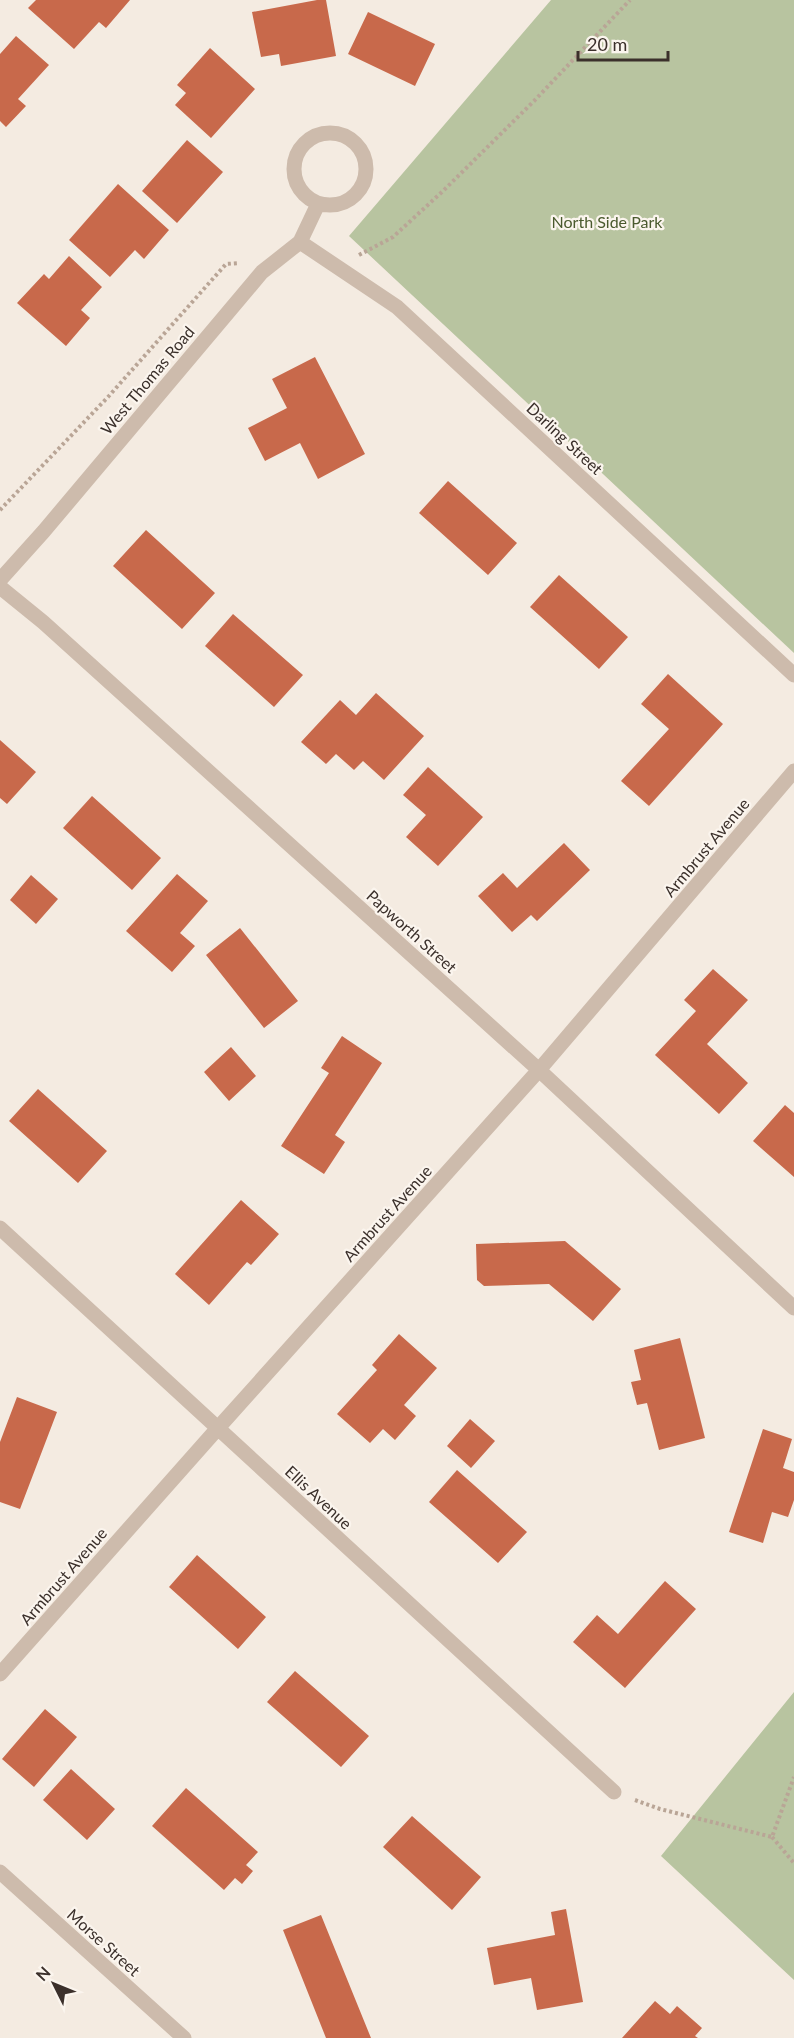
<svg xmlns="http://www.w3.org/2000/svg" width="794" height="2038" viewBox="0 0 794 2038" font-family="Lato,sans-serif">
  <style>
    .green { fill: #b8c4a0 }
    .building { fill: #c8694b }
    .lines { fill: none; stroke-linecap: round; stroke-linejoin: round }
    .path { stroke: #b9a596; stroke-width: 4; stroke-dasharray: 3 3; stroke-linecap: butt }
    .minor { stroke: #cdbbac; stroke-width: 15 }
    .labels { text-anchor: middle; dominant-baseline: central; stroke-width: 4.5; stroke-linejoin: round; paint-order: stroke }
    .park-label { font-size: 16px; fill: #4a5a2e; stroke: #fbf5ee }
    .street-label { font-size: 16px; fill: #3b302b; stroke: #fbf5ee }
  </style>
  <rect width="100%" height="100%" fill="#f4ebe1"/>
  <!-- green -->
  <path class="green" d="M551 0H794V653L349 236Z
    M794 1692V1980L661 1856Z"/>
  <!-- building -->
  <path class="building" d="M36 0H130L106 28 99 22 74 49 28 8Z
    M317 0H326L336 56 281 66 279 54 261 57 252 12Z
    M368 12 435 44 415 86 348 54Z
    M16 36 49 65 18 99 26 106 6 127 0 121V54Z
    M210 48 255 89 211 138 175 105 186 93 177 85Z
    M187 140 223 172 177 223 142 191Z
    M118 184 169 230 144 259 135 250 110 277 69 240Z
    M69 256 102 287 81 310 90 318 66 346 17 303 44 274 49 279Z
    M315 357 365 454 318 479 300 443 265 461 248 428 287 408 272 379Z
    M448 481 517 543 488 575 419 513Z
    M146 530 215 593 182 629 113 566Z
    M559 575 628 637 599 669 530 607Z
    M233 614 303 675 274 707 205 646Z
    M668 674 723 724 649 806 621 781 669 729 641 704Z
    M376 693 424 736 384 780 363 761 354 770 336 754 326 764 301 742 340 700 356 715Z
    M0 740 36 772 7 804 0 798Z
    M428 767 483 817 438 866 406 837 426 815 403 795Z
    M92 796 161 858 132 890 63 828Z
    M564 843 590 870 537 921 531 915 512 932 478 896 503 873 517 888Z
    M177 874 208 901 180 933 195 946 172 972 126 931Z
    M31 875 58 899 36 924 10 900Z
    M240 928 298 1001 264 1028 206 955Z
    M713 969 748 1000 707 1044 748 1083 719 1114 655 1055 696 1011 684 1000Z
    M342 1036 382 1063 335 1135 345 1142 324 1174 281 1146 329 1073 321 1068Z
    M231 1047 256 1076 229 1101 204 1072Z
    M38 1089 107 1151 78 1183 9 1121Z
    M785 1105 794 1113V1177L753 1141Z
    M241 1200 279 1234 251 1265 247 1262 209 1305 175 1274Z
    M565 1241 621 1289 593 1321 549 1284 484 1286 477 1280 476 1244Z
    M399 1334 437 1368 404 1405 416 1416 395 1440 383 1429 370 1443 337 1414 377 1370 372 1365Z
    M680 1338 705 1438 659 1450 647 1403 637 1405 631 1382 641 1380 634 1350Z
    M17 1397 57 1412 20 1509 0 1502V1442Z
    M470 1419 495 1441 471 1468 447 1446Z
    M763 1429 792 1439 783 1468 794 1472V1500L788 1517 772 1512 763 1543 729 1532Z
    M457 1470 527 1532 498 1563 429 1502Z
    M197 1555 266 1617 238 1649 169 1587Z
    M665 1581 696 1609 625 1688 573 1642 597 1615 618 1634Z
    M295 1671 369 1736 341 1767 267 1702Z
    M45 1709 77 1737 34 1787 2 1759Z
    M71 1769 115 1809 87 1840 43 1800Z
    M186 1788 258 1852 246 1865 253 1871 242 1884 235 1878 224 1890 152 1826Z
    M412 1816 481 1877 452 1910 383 1847Z
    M566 1909 583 2002 537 2010 531 1978 494 1985 487 1948 555 1935 551 1912Z
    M321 1915 371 2038H326L283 1930Z
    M655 2001 670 2014 677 2006 702 2028 695 2036 698 2038H622Z"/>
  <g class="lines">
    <!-- path -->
    <path class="path" d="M359 255 393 237 443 191 534 101 630 0
      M0 510 108 397 226 264 239 263
      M635 1800 660 1809 772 1837 794 1777
      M772 1837 794 1863"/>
    <!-- minor -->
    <path class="minor" d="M294 169a36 36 0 1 1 72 0a36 36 0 1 1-72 0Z
      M300 242 397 307 794 675
      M0 580 44 531 262 272 300 242 318 204
      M0 587 43 622 539 1070 794 1308
      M0 1228 614 1792
      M0 1674 218 1428 539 1070 794 771
      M0 1872 184 2038"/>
  </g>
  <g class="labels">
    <!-- park labels -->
    <g class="park-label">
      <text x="607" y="221">North Side Park</text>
    </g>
    <!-- street labels -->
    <g class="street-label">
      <text transform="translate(147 380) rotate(-50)">West Thomas Road</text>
      <text transform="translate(565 438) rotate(43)">Darling Street</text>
      <text transform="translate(706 847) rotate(-50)">Armbrust Avenue</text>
      <text transform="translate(412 931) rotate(42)">Papworth Street</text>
      <text transform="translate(387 1213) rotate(-48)">Armbrust Avenue</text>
      <text transform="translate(319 1497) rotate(43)">Ellis Avenue</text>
      <text transform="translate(63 1576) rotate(-49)">Armbrust Avenue</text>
      <text transform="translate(104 1942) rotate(42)">Morse Street</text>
    </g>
  </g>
  <!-- north arrow -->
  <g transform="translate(54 1984) rotate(313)" stroke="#fbf5ee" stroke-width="4.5" paint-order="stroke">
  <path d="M0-4.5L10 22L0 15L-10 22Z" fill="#3b302b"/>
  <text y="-9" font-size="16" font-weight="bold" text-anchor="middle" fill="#3b302b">N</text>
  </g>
  <!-- scale -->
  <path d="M578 51v9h90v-9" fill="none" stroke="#3b302b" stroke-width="3"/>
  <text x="587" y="51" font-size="18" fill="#3b302b" stroke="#fbf5ee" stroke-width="4.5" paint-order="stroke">20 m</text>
</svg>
